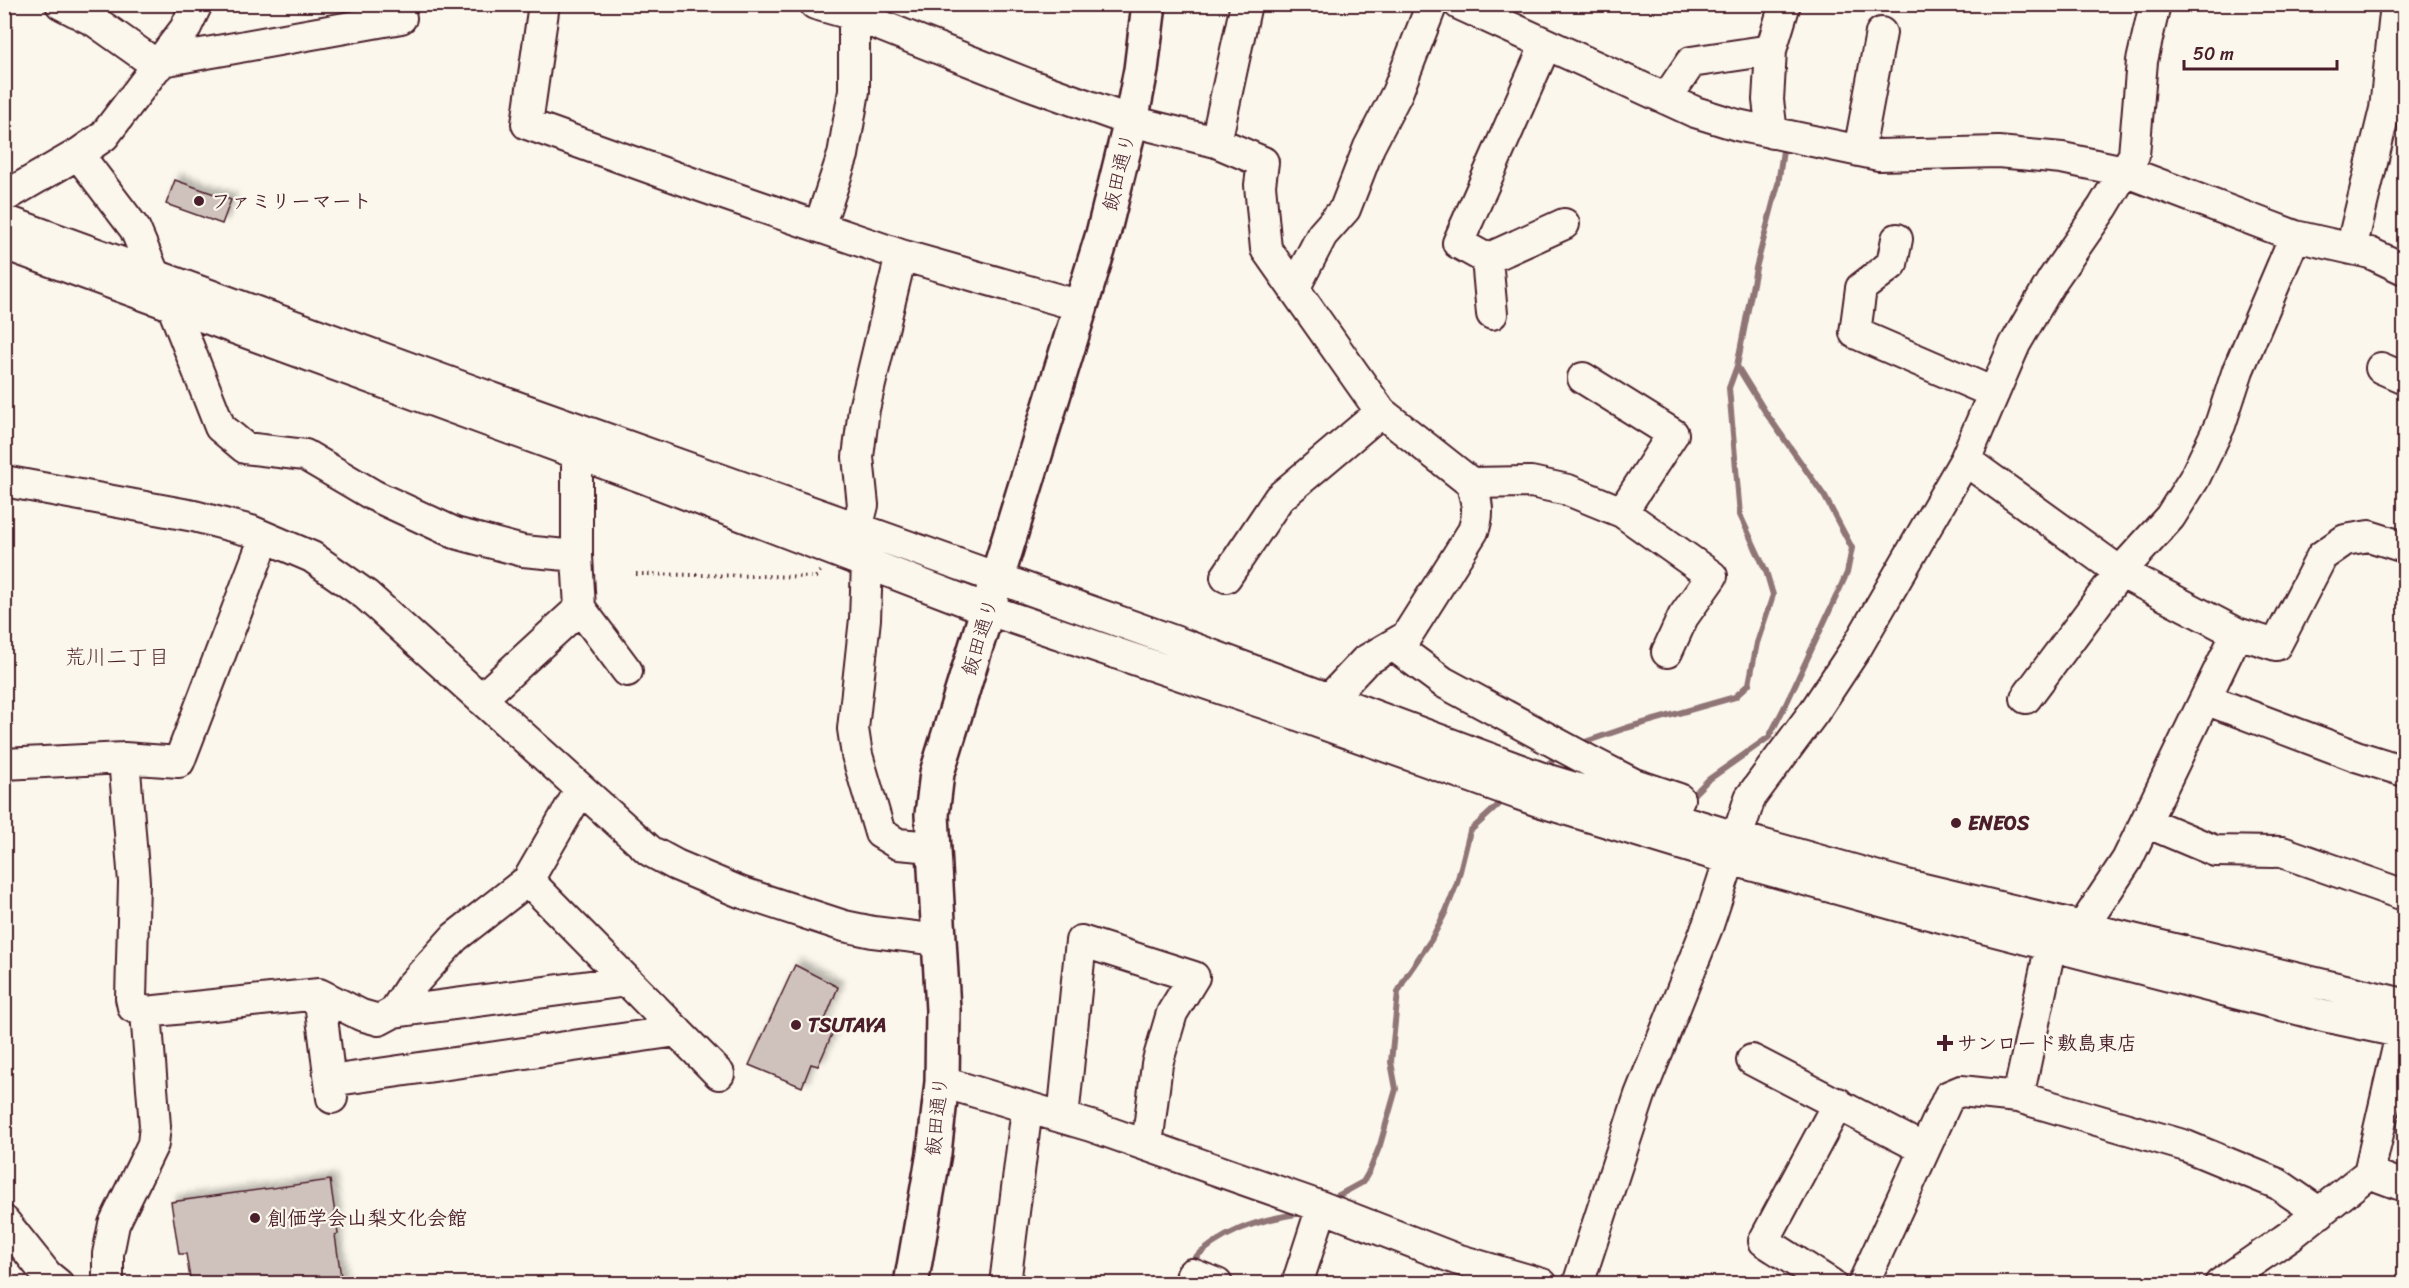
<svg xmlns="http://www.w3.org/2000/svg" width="2409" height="1288" viewBox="0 0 2409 1288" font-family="Sriracha,'Klee One',sans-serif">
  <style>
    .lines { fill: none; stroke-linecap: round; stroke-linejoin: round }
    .stream { stroke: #907477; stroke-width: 6 }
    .building { fill: #cfc2bc; stroke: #4a1f2b; stroke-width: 1.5; filter: url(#shadow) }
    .minor-casing { stroke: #4a1f2b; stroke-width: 34 }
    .major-casing { stroke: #4a1f2b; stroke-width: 38 }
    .path { stroke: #4a1f2b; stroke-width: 4; stroke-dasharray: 1.5 4.5; stroke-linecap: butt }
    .minor { stroke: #fbf7ec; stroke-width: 30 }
    .major { stroke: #fbf7ec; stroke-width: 33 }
    .poi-dot { fill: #4a1f2b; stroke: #fbf7ec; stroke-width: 2 }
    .labels { text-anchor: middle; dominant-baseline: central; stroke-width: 4.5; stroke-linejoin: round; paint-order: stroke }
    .street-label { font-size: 20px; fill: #4a1f2b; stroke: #fbf7ec }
    .poi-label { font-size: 20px; font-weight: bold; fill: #4a1f2b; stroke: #fbf7ec; text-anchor: start }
    .neighbourhood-label { font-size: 21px; fill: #4a1f2b; stroke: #fbf7ec }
  </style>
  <defs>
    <filter id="shadow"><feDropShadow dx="5.5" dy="-5.5" stdDeviation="3" flood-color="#0004"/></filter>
  </defs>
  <rect width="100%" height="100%" fill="#fbf7ec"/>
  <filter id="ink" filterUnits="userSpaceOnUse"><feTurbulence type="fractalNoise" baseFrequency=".0167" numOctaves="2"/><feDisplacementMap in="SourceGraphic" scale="12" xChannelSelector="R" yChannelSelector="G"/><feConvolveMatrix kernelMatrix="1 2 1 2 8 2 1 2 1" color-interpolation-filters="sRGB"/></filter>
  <g filter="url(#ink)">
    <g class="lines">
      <!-- stream -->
      <path class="stream" d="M1579 744 1626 728 1735 697 1749 684 1757 643 1773 595 1766 571 1740 515 1729 388 1737 366 1756 268 1778 184 1784 144
        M1541 769 1560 755
        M1693 795 1708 780 1769 737 1787 702 1847 573 1852 548 1825 497 1766 413 1737 366
        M1330 1200 1363 1182 1370 1170 1380 1145 1396 1089 1391 1062 1398 992 1407 975 1431 940 1446 911 1457 883 1470 831 1506 798
        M1188 1264C1222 1231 1256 1220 1302 1213
        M1168 1284 1181 1272"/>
    </g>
    <!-- building -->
    <path class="building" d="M175 180 231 200 222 224 166 204Z
      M795 965 838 987 821 1030 832 1034 818 1066 811 1064 802 1087 749 1065Z
      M330 1180 338 1234 335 1235 342 1284H191L186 1254H179L171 1202Z"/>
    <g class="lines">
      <!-- minor casing -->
      <g class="minor-casing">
        <path id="minor" d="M61 4 96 22 158 66
          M544 4 527 124 703 187 901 255 1081 306
          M815 4 854 15 1028 84 1131 121 1216 142
          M1246 4 1216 142 1263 162 1260 185 1266 249 1381 412 1471 483C1477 501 1480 514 1473 531L1406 637 1365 661 1332 696 1330 701
          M1459 4 1695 112 1737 125 1879 155 1998 152 2062 158 2124 171 2295 236 2370 253 2404 269
          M162 61 401 18
          M1666 99 1691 62 1771 50
          M1772 133 1768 100 1771 50 1785 4
          M1859 151 1881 33
          M78 154 135 229 154 274
          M4 197 78 154 104 136 185 29 197 4
          M4 220 495 399 1174 641 1542 778 1736 837 1907 885 2404 1004
          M819 227 843 155 854 91V15
          M1897 239 1892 264 1861 288 1855 333 1994 393
          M4 244 644 478 989 610 1281 709 1538 801 1729 859 1914 910 2324 1016 2404 1033
          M2351 249 2385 109 2396 4
          M1487 259 1564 224
          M1294 289 1322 235 1345 209 1369 147 1397 93 1432 4
          M172 305 220 427 245 448 305 455 373 495 455 533 523 551 577 556
          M1492 314 1487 259 1458 243 1546 44
          M2381 368 2404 378
          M1583 378 1673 434 1622 512
          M1965 460 2120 572 2237 633 2276 645 2322 556 2345 540 2369 536 2404 547
          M4 481 194 516 251 531 312 557 366 595 650 851 676 865 740 892 844 926 873 932 939 940
          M1471 483 1531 482 1568 490 1622 512 1712 576 1683 617 1667 652
          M857 529 863 505 858 457 864 409 901 255
          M867 563 865 619 853 729 857 755 880 833 898 844 933 847
          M1226 577 1279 498 1381 412
          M580 608 627 671
          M1393 645 1443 682 1595 764 1634 784 1679 799
          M2026 698 2120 572 2170 517 2194 479 2220 425 2238 370 2295 236
          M481 699 580 608 577 556V454
          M2205 699 2356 756 2404 771
          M124 758 134 882 131 998 133 1007 146 1012
          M4 764 124 758 179 762 265 537
          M2146 822 2215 851 2282 852 2404 895
          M528 880 719 1074
          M2082 928 2127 860 2237 633
          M319 994 332 1098
          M394 1012 627 981
          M1752 1060 1924 1149
          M330 1081 677 1031
          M942 1082 1091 1126 1322 1207 1456 1259 1542 1284
          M2018 1097 2051 944
          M1063 1118 1081 941 1194 977 1172 1013 1157 1064 1147 1145
          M2369 1173 2404 1186
          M4 1221 47 1275 58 1284
          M1192 1274 1217 1284
          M108 1284V1254L114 1224 153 1144 155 1126 146 1012 319 994 361 1015 379 1020 394 1012 410 987 455 937 528 880 581 789
          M1005 1284 1027 1108
          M1297 1284 1322 1207
          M1578 1284 1640 1095 1708 925 1750 798 1814 712 1857 647 1965 460 2015 344 2053 279 2103 207 2134 155 2142 61 2155 4
          M1831 1284 1764 1241 1838 1103
          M1863 1284 1949 1096 1961 1091 2018 1097 2186 1146 2278 1184 2320 1213
          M2220 1284 2291 1235 2369 1173 2404 1021"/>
      </g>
      <!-- major casing -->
      <g class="major-casing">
        <path id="major" d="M911 1284 934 1153 942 1082 943 1010 932 815 937 773 1103 234 1131 121 1141 70 1149 4"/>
      </g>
      <!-- path -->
      <path class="path" d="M636 574 816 577 820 571"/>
      <!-- minor -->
      <use href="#minor" class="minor"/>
      <!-- major -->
      <use href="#major" class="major"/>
    </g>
  </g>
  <!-- markers -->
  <g class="poi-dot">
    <circle cx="199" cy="201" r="6"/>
    <circle cx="1956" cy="823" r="6"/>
    <circle cx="796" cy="1025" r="6"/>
    <path d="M1942 1034h6v6h6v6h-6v6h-6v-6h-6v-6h6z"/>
    <circle cx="255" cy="1218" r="6"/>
  </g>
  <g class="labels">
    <!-- street labels -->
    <g class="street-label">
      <text transform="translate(1119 172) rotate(-76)">飯田通り</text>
      <text transform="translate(980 637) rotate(-73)">飯田通り</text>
      <text transform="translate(937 1116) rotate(-84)">飯田通り</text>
    </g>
    <!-- poi labels -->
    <g class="poi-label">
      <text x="211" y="201">ファミリーマート</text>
      <text x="1968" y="823">ENEOS</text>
      <text x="808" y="1025">TSUTAYA</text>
      <text x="1957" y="1043">サンロード敷島東店</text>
      <text x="267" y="1218">創価学会山梨文化会館</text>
    </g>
    <!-- neighbourhood labels -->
    <g class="neighbourhood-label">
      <text x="117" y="657">荒川二丁目</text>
    </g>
  </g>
  <!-- margin -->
  <rect width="2409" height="1288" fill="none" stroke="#fbf7ec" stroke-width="24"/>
  <rect x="12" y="12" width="2385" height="1264" fill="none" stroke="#4a1f2b" stroke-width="2" filter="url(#ink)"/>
  <!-- scale -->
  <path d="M2184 60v9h153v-9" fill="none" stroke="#4a1f2b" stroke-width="3"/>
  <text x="2193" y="60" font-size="18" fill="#4a1f2b" stroke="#fbf7ec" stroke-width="4.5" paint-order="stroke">50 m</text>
</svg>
